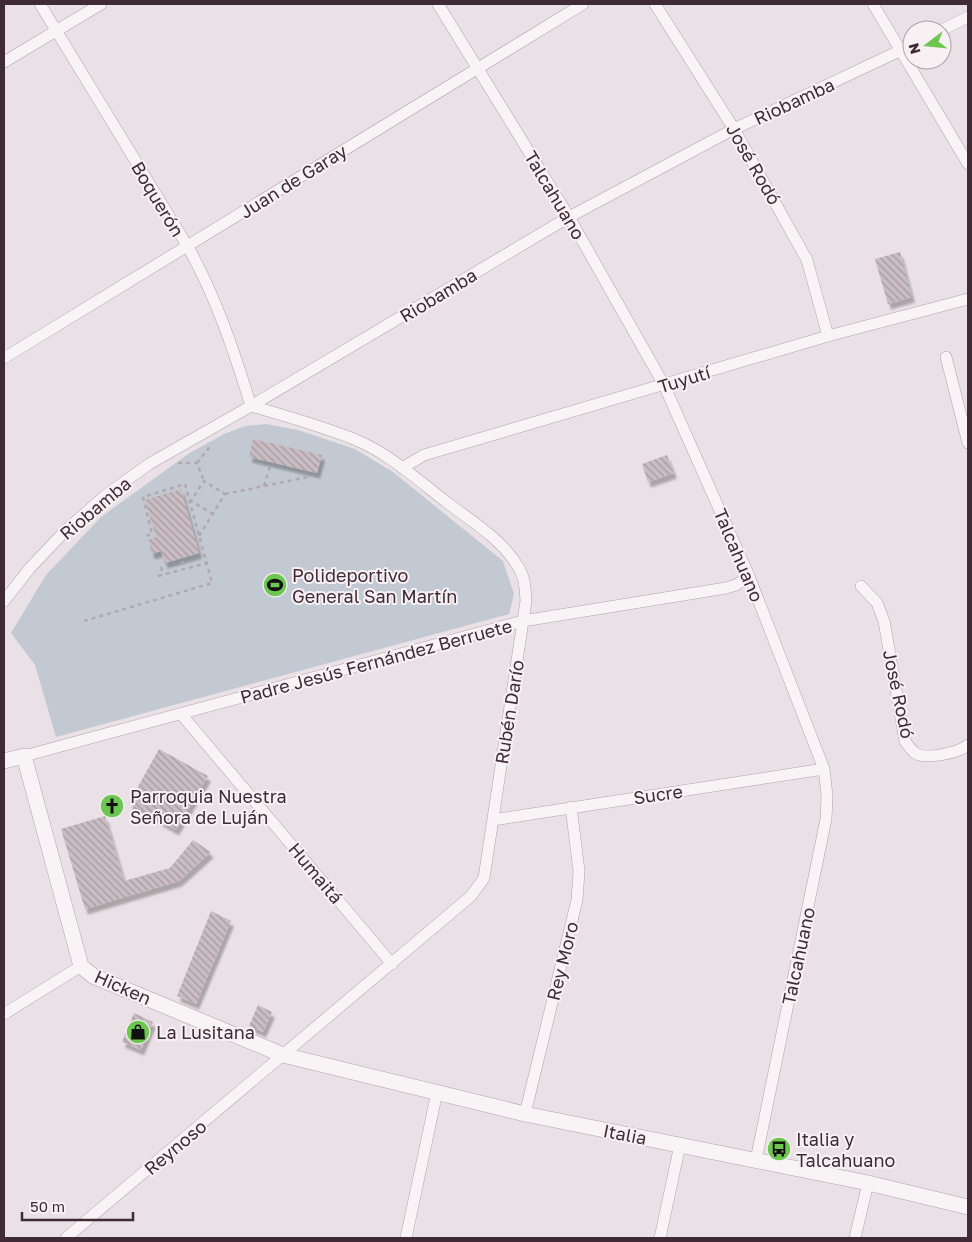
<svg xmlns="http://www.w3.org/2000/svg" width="972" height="1242" viewBox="0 0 972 1242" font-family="'Golos Text',sans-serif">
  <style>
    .green { fill: #c3c9d2 }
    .building { fill: url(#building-back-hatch); filter: url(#shadow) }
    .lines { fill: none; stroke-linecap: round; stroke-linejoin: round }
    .minor-casing { stroke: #b0a3a9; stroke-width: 12 }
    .tertiary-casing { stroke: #b0a3a9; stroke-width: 16 }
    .path { stroke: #b2a8ad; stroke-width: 2.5; stroke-dasharray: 4 4; stroke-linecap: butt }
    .minor { stroke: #f8f4f6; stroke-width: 11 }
    .tertiary { stroke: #f8f4f6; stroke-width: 15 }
    .labels { text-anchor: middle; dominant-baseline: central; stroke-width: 4; stroke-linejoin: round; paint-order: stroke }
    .street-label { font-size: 18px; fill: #402b35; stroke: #f7f1f4 }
    .poi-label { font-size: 18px; fill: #402b35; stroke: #f7f1f4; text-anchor: start }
  </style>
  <defs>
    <pattern id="building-back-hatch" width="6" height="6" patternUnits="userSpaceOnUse" patternTransform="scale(1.25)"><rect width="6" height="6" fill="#c9bcc2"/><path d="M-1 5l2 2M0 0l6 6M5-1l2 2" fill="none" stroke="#a5999e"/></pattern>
    <filter id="shadow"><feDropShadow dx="3" dy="5.5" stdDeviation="1" flood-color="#0004"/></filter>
  </defs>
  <rect width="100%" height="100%" fill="#e9e1e5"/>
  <!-- green -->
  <path class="green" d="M266 424 298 430 355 449 393 472 503 561 514 594 509 614 56 737 35 665 11 633 46 575 101 517 188 454 224 434 245 426Z"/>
  <!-- building -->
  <path class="building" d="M900 252 912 297 888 304 875 259Z
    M253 439 322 455 317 473 249 457Z
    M667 455 674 473 648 482 642 464Z
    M181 489 199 553 165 563 161 551 152 554 148 540 156 537 145 500Z
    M159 749 208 776 176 830 129 803Z
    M105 816 124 881 170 868 193 840 211 852 179 881 85 909 61 829Z
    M211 911 231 921 196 1004 177 996Z
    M258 1005 272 1012 263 1032 249 1026Z
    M134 1013 153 1022 141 1050 122 1042Z"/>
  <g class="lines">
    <!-- minor casing -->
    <g class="minor-casing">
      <path id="minor" d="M40 4 188 247C216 297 234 351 251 406
        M438 4 569 217 664 385 749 576 824 769 827 796 826 819 756 1160
        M655 4 734 129 807 260 828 336
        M873 4 968 164
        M942 30 968 17
        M4 62 101 4
        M946 357 968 443
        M4 358 583 4
        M402 468 424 455 828 336 968 299
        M861 586 877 603 884 621 905 741C908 745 911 750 915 753 926 760 958 753 968 745
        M4 601 30 568 67 529 106 495 149 464 251 406 569 217 734 129 912 45
        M181 714 392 964
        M24 756 523 621 726 588 736 585 749 576
        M493 820 824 769
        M4 1014 81 966
        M525 1114 577 900 579 871 571 807
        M66 1238 471 896 484 878 526 601C525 587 525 576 517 565 501 539 473 522 449 504 420 482 390 454 356 440 322 426 286 416 251 406
        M406 1238 437 1092
        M660 1238 680 1145
        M855 1238 868 1183"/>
    </g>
    <!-- tertiary casing -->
    <g class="tertiary-casing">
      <path id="tertiary" d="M4 761 24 756 81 966 93 976 283 1055 525 1114 868 1183 968 1207"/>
    </g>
    <!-- path -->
    <path class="path" d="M178 463H197L204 481
      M197 463 212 444
      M264 486 271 463
      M225 494 308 477
      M199 536 225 494 204 481 191 501 213 514
      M182 561 184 569
      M161 567 163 575
      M158 576 207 563
      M84 621 212 583 185 484 143 497 152 534 145 536"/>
    <!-- minor -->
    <use href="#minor" class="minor"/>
    <!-- tertiary -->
    <use href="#tertiary" class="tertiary"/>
  </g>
  <!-- icons -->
  <defs>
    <g id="stadium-disc" transform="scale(1.25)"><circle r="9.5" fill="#6dc64f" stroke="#f7f1f4"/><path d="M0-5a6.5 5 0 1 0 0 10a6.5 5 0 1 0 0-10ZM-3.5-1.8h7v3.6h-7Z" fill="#111"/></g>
    <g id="church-disc" transform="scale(1.25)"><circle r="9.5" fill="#6dc64f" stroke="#f7f1f4"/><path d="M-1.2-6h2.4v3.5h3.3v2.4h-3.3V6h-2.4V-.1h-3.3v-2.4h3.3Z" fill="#111"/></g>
    <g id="shop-disc" transform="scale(1.25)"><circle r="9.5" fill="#6dc64f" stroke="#f7f1f4"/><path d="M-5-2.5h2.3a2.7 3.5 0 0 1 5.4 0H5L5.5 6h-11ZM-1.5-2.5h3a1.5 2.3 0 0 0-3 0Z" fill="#111"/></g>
    <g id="bus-disc" transform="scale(1.25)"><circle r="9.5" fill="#6dc64f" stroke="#f7f1f4"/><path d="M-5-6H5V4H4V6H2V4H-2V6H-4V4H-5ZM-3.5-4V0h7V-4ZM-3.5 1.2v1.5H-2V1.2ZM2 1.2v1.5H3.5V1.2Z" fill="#111"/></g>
  </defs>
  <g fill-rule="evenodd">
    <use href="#stadium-disc" x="275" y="585"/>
    <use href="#church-disc" x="112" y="806"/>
    <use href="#shop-disc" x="138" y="1032"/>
    <use href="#bus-disc" x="779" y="1149"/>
  </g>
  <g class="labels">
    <!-- street labels -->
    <g class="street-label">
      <text transform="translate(794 101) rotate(-25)">Riobamba</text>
      <text transform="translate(754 164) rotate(60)">José Rodó</text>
      <text transform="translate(293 181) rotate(-32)">Juan de Garay</text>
      <text transform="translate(555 195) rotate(59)">Talcahuano</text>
      <text transform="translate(158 199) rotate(59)">Boquerón</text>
      <text transform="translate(438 295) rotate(-31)">Riobamba</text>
      <text transform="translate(684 379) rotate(-17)">Tuyutí</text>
      <text transform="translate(95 508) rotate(-40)">Riobamba</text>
      <text transform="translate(739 555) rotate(67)">Talcahuano</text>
      <text transform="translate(376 661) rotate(-15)">Padre Jesús Fernández Berruete</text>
      <text transform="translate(899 694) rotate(78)">José Rodó</text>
      <text transform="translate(509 712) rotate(-81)">Rubén Darío</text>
      <text transform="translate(658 794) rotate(-8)">Sucre</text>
      <text transform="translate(316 873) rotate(50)">Humaitá</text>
      <text transform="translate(798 956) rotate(-78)">Talcahuano</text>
      <text transform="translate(562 961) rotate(-76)">Rey Moro</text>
      <text transform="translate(123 987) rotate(24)">Hicken</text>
      <text transform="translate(625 1134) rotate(11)">Italia</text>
      <text transform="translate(175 1147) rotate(-40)">Reynoso</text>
    </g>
    <!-- poi labels -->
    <g class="poi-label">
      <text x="292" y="575">Polideportivo<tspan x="292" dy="21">General San Martín</tspan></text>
      <text x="130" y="796">Parroquia Nuestra<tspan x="130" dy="21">Señora de Luján</tspan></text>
      <text x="156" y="1032">La Lusitana</text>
      <text x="796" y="1139">Italia y<tspan x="796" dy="21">Talcahuano</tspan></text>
    </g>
  </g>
  <!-- border -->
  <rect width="972" height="1242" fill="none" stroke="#402b35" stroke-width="10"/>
  <!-- north arrow -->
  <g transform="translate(927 45) rotate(254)"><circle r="24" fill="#f7f1f4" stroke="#aea2a8"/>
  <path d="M0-4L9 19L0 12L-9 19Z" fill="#6dc64f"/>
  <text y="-8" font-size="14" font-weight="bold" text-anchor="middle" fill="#402b35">N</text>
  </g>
  <!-- scale -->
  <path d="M22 1212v8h111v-8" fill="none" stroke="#402b35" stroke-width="2.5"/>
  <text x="30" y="1212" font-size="15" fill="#402b35" stroke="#f7f1f4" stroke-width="4" paint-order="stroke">50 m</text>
</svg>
